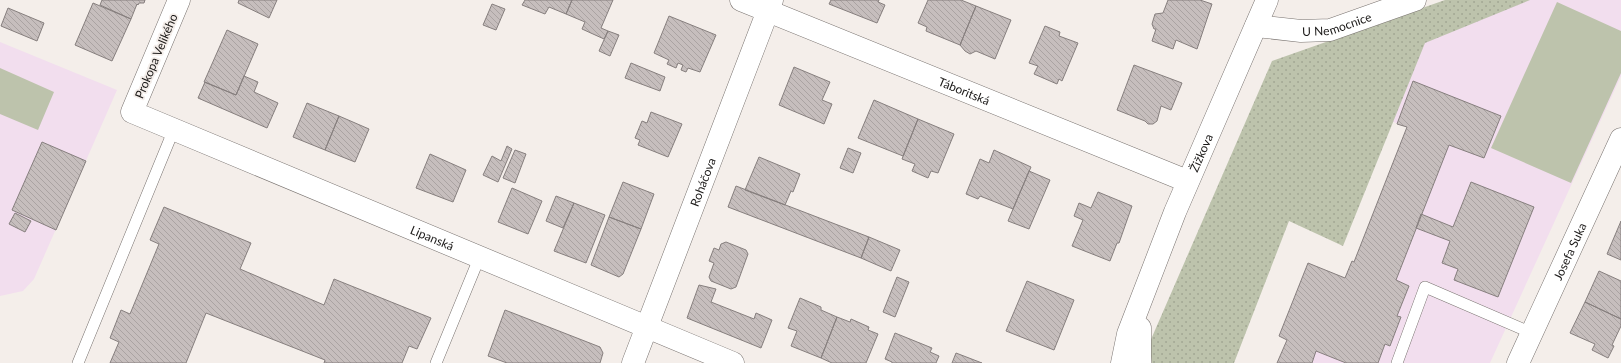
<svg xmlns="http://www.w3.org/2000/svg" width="1621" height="363" viewBox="0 0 1621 363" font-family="Lato,sans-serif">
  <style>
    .education { fill: #f2deee }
    .park { fill: url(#park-dots) }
    .pitch { fill: #bdc3ac }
    .building { fill: url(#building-back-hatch); stroke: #867f7e }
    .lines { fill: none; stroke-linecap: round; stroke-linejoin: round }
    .service-casing { stroke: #78726f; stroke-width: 12 }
    .minor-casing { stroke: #78726f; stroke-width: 23 }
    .tertiary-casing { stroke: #78726f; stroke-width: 23 }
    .service { stroke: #fff; stroke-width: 11 }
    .minor { stroke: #fff; stroke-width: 22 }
    .tertiary { stroke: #fff; stroke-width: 22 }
    .labels { text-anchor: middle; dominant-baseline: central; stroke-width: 3.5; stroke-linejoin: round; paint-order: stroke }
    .street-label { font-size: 12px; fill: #1a1817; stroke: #f4eeea }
  </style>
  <defs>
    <pattern id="park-dots" width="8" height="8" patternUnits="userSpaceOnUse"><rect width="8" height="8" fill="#bdc3ac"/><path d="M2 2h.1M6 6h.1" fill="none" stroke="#a2a793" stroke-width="1.8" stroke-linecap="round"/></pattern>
    <pattern id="building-back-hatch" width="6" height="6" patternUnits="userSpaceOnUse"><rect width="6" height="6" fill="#c6bebd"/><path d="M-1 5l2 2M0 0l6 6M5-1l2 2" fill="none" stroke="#aaa3a2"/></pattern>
  </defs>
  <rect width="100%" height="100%" fill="#f4eeea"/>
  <!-- education -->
  <path class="education" d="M1517 0H1621V76L1490 363H1277L1287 340 1279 336 1308 263 1345 278 1352 261 1354 262 1407 127 1358 109 1382 47Z
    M0 42 117 90 34 279 23 291 0 296Z"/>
  <!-- park -->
  <path class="park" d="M1445 0H1530L1425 43 1343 246 1289 221 1234 363H1152L1149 344 1272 61Z"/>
  <!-- pitch -->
  <path class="pitch" d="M1557 2 1621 31V73L1571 183 1491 148Z
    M0 68 54 92 38 130 0 114Z"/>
  <!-- building -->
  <path class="building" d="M102 0H145L144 3H139L138 5 137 4 131 19 100 5Z
    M239 0H277L269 18 238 3Z
    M525 0H572L566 14 549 7 545 14 522 5Z
    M572 0H613L601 28 608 31 604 39 582 29 585 22 566 14Z
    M831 0H879L878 2 885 5 877 23 829 4Z
    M928 0H961L976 6 960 45 926 31 927 27 918 23Z
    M1168 0H1200L1212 4 1197 49 1176 40 1173 49 1152 41 1156 29H1154L1152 24 1155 14 1163 13Z
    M93 3 131 19 112 61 75 45Z
    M492 4 505 9 496 30 483 25Z
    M976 6 1011 20 995 59 976 51 970 54 965 51 960 45Z
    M8 8 44 23 37 41 1 26Z
    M669 16 716 35 700 72 688 68 686 72 681 70 683 65 678 63 676 68 667 64 669 60 654 53Z
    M1045 26 1060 32 1059 36 1078 43 1062 81 1059 79 1057 84 1034 74 1038 66 1029 63Z
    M227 30 258 44 236 95 204 82Z
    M608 31 619 35 610 56 599 51Z
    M631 63 665 77 660 91 625 78Z
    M1134 65 1182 83 1171 110 1161 106 1157 121 1153 124H1148L1145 121 1117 110Z
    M794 67 830 82 822 100 832 104 824 124 779 105Z
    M244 76 258 82 254 92 278 103 267 128 198 98 205 82 236 95Z
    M1413 81 1501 116 1484 158 1449 145 1396 280 1409 286 1397 316 1401 317 1390 346 1385 344 1378 363H1346L1316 351 1312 363H1277L1287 340 1279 336 1308 263 1345 278 1352 261 1354 262 1407 127 1397 124Z
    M874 100 918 119 903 156 858 138Z
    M307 103 339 116 325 150 293 137Z
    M651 112 682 124 668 157 638 145 640 140 635 138 642 121 647 123Z
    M339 116 369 129 355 162 325 150Z
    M918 119 954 134 938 173 931 171 928 178 912 171 915 164 902 159Z
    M42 142 86 161 56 230 12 210Z
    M507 146 512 149 498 182 483 175 492 156 501 161Z
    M848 148 861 153 853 173 840 168Z
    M515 150 526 154 515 183 503 178Z
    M994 150 1031 167 1013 209 980 196 978 199 966 194 980 159 989 163Z
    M430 154 466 170 453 202 416 188Z
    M759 157 800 174 793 192 791 191 785 205 745 190Z
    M1029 171 1050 180 1029 229 1008 221Z
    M623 182 654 194 641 229 609 217Z
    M1471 182 1534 207 1498 297 1454 280 1458 269 1442 263 1450 241 1416 228 1421 214 1453 227Z
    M736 186 869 237 861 258 728 207Z
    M512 188 542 201 528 234 498 222Z
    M1098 192 1132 206 1119 243H1117L1110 261 1072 246 1083 220 1074 216 1079 203 1091 208Z
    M556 196 574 203 563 228 546 221Z
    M574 203 605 215 586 263 554 251Z
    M164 207 251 243 240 269 324 305 334 279 431 318 417 349 409 346 402 363H324L325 360 206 313 186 363H110L119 342 110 338 121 310 130 314 159 244 150 240Z
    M15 213 31 221 25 232 9 224Z
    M609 217 641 229 623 274 619 277 591 265Z
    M1621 221V260L1607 254Z
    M869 237 900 250 891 271 861 258Z
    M726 242 746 250 748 254 736 287 731 289 711 281 709 277 714 263 709 261 714 248 719 250 721 244Z
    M1599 271 1621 281V319L1585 302Z
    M897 277 909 282 895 317 883 312Z
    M1027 281 1074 300 1054 350 1006 331Z
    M699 285 716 289 711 302 754 319 756 313 772 320 761 348 687 318Z
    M800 298 821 307V310L837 317 821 358 791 346 797 331 788 328Z
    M1585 302 1621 319V326L1612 345 1614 346 1608 358 1592 350 1595 344 1570 333Z
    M505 310 600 347 603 353 600 363H507L488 356Z
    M837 317 850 322 851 319 869 327 868 330 878 334 866 363H832L821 358Z
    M895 333 932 348 930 352 939 356 936 363H892V362L885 359Z
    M956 353 982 363H952Z"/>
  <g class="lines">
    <!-- service casing -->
    <g class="service-casing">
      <path id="service" d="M78 363 174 129
        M436 363 480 256
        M1397 363 1425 287 1532 333"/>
    </g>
    <!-- minor casing -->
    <g class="minor-casing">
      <g id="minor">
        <path id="s1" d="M179 0 132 112 733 363"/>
        <path id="s2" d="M741 0 1187 181"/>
        <path id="s3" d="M1256 26 1301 31 1330 30 1415 0"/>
        <path id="s4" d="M633 363 772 0"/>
        <path id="s5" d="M1518 363 1621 139"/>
      </g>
    </g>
    <!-- tertiary casing -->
    <g class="tertiary-casing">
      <g id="tertiary">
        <path d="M1140 328V363"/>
        <path id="s6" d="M1122 363 1128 334 1175 212 1267 0"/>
      </g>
    </g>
    <!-- service -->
    <use href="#service" class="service"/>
    <!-- minor -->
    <use href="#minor" class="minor"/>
    <!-- tertiary -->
    <use href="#tertiary" class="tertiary"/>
  </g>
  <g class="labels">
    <!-- street labels -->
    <g class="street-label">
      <text stroke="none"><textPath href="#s3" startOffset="82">U Nemocnice</textPath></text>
      <text transform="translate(156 56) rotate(-67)">Prokopa Velikého</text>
      <text stroke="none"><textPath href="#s2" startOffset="241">Táboritská</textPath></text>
      <text stroke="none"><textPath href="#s6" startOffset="225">Žižkova</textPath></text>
      <text stroke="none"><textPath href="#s4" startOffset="194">Roháčova</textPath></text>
      <text stroke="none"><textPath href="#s1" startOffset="447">Lipanská</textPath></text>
      <text stroke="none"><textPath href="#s5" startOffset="123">Josefa Suka</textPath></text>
    </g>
  </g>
</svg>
